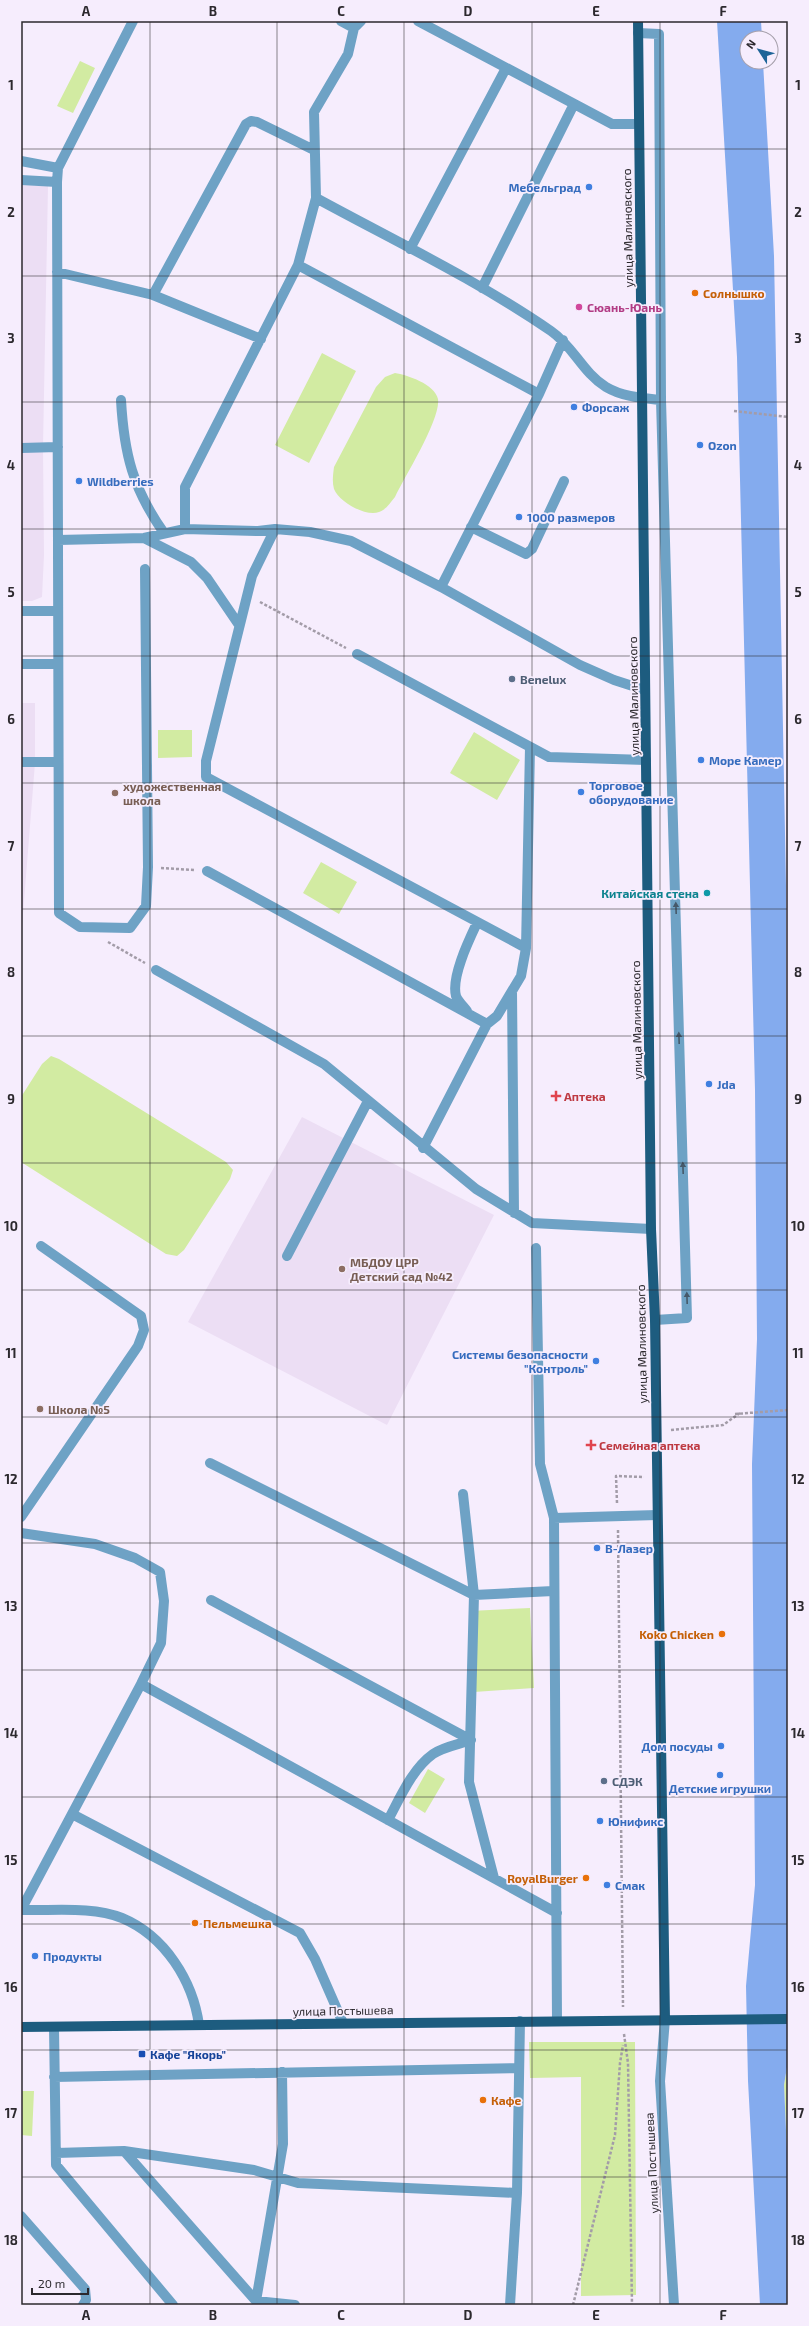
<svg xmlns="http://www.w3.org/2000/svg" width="809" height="2326" viewBox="0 0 809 2326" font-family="'Exo 2',sans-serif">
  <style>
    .built { fill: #ecdef4 }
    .green { fill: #d2eba2 }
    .water { fill: #84abee }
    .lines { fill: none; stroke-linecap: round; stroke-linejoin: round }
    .path { stroke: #a39ca8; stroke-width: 2.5; stroke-dasharray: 3 2; stroke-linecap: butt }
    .minor { stroke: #6ea2c5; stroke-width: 10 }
    .major { stroke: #1d5c7f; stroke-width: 10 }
    .oneway { fill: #46596a }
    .grid { fill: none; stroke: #2c292e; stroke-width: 1; stroke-opacity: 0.55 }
    .shop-dot { fill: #3f7fe0; stroke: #f6edfd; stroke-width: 1.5 }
    .food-dot { fill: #e8710a; stroke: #f6edfd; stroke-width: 1.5 }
    .hotel-dot { fill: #d1479c; stroke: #f6edfd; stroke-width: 1.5 }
    .service-dot { fill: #5c6f8a; stroke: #f6edfd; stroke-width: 1.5 }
    .education-dot { fill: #8d6e63; stroke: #f6edfd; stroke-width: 1.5 }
    .culture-dot { fill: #0f9aa8; stroke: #f6edfd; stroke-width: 1.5 }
    .health-dot { fill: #e0444e; stroke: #f6edfd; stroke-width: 1.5 }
    .transit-dot { fill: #1a4fb4; stroke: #f6edfd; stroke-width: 1.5 }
    .labels { text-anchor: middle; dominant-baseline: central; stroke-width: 3.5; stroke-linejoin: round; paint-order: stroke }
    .shop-label { font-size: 12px; font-weight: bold; fill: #366cbe; stroke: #f6edfd; text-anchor: start }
    .street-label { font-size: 12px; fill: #2c292e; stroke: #f6edfd }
    .food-label { font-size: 12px; font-weight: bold; fill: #c56008; stroke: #f6edfd; text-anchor: start }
    .hotel-label { font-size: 12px; font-weight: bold; fill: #b23c85; stroke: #f6edfd; text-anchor: start }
    .service-label { font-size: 12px; font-weight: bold; fill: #4e5e75; stroke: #f6edfd; text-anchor: start }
    .education-label { font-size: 12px; font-weight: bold; fill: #785e54; stroke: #f6edfd; text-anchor: start }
    .culture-label { font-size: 12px; font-weight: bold; fill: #0d838f; stroke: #f6edfd; text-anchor: end }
    .health-label { font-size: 12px; font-weight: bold; fill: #be3a42; stroke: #f6edfd; text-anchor: start }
    .transit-label { font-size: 12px; font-weight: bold; fill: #164399; stroke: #f6edfd; text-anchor: start }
    .neatline { fill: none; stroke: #2c292e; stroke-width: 1.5 }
    .grid-label { font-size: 13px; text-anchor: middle; font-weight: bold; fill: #2c292e }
  </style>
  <rect width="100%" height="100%" fill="#f6edfd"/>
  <!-- built -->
  <path class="built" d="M21 185 48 186 43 447 44 555 42 597 32 601H21Z
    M21 703H35V763L21 939Z
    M302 1117 494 1215 387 1425 188 1322Z"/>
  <!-- green -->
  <path class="green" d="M80 61 95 68 73 113 57 106Z
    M322 353 356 371 309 463 275 445Z
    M395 373C407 375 435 384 438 399 441 419 405 476 395 497 390 503 387 509 379 512 366 517 339 502 334 489 332 482 333 475 334 467L376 387 385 377Z
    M158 730H192V757L158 758Z
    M474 732 520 760 497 800 450 773Z
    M321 862 357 882 339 914 303 893Z
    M51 1056 59 1059 226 1162 233 1170 230 1179 184 1250 177 1256 166 1254 21 1162V1097L42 1064Z
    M530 1608 534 1688 474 1692 470 1611Z
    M428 1769 445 1779 425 1813 409 1803Z
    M529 2042H635L636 2295 581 2296V2077L530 2078Z
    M788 2061V2175L784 2085Z
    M21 2091H34L32 2136 21 2135Z"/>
  <!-- water -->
  <path class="water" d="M717 21H761L762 38H747V62H763L774 256 786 886 788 2061 784 2085 788 2175V2305H760L748 2081 746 1986 755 1885 752 1464 757 1339 755 1090 737 357Z"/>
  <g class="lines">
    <!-- path -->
    <path class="path" d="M734 411 788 417
      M260 602 346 648
      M161 868 194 870
      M108 942 145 963
      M735 1414 788 1410
      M671 1430 723 1425 740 1413
      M617 1503 616 1476 644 1477
      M618 1530 623 2007
      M624 2034 628 2063 632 2305
      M573 2305 615 2135 620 2063 623 2045"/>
    <!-- minor -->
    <path class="minor" d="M133 21 58 168 57 182 59 913 80 927 130 928 146 906 148 867 145 569
      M341 21 354 28
      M418 21 612 124H639
      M638 33 659 34 661 400 687 1318 655 1320
      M21 161 58 168
      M21 180 57 182
      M316 198C395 241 477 280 551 331 573 346 583 373 606 387 623 397 642 398 661 400
      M410 249 506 68
      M298 265 539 394
      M57 272 153 295 261 339
      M482 288 574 104
      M153 295 246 124 251 121 257 122 314 150
      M121 400C124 454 133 489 164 533
      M21 448 58 447
      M471 527 526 554 532 549 564 481
      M185 529V487L298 265 316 198 314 112 348 54 354 28 361 21
      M275 529 252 576 206 761V777L526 948
      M144 538 191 562 207 578 239 625
      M58 540 144 538 185 529 258 531 275 529 310 532 351 541 441 587 580 665 614 680 645 690
      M441 587 539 394 563 340
      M21 611H58
      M357 654 549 757 646 760
      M21 664H58
      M21 762H58
      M207 871 487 1024
      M156 970 324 1064 476 1189 532 1223 651 1229
      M512 991 514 1213
      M467 1011C464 1007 458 1001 456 996 451 977 469 940 477 923
      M423 1148 487 1024 497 1016 521 976 526 948 530 747
      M536 1248 540 1464 554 1518
      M287 1256 368 1101
      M210 1463 474 1595 469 1782 494 1878
      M463 1494 474 1595 553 1591
      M21 1517 138 1346 144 1330 141 1316 41 1246
      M21 1533 95 1544 135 1558 160 1572 164 1601 161 1643 141 1684 21 1910C53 1911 92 1906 122 1918 165 1936 193 1981 199 2025
      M211 1600 471 1740
      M141 1684 557 1913
      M72 1814 300 1933 315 1959 343 2023
      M388 1820C400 1798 412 1769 433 1754 443 1747 460 1744 471 1740
      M665 2019 660 2081 674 2305
      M557 2020 554 1518 657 1515
      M54 2027 56 2165 173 2305
      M54 2077 519 2068
      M124 2151 256 2301 295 2305
      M56 2153 124 2151 254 2170 298 2183 517 2193
      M21 2216 85 2289 86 2300 83 2305
      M256 2301 283 2144 282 2072
      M510 2305 517 2193 520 2021"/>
    <!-- major -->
    <path class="major" d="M638 21 651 1229 655 1320 665 2019
      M21 2027 788 2019"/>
  </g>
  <!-- one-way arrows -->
  <defs><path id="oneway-solid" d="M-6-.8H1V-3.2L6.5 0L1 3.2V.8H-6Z"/></defs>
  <g class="oneway">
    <use href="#oneway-solid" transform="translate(676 908) rotate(-92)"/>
    <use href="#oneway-solid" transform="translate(679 1038) rotate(-92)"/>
    <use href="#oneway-solid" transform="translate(683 1168) rotate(-92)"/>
    <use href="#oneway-solid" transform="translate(687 1298) rotate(-92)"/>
  </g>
  <!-- grid -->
  <path class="grid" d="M150 21V2305M277 21V2305M404 21V2305M532 21V2305M660 21V2305M21 149H788M21 276H788M21 402H788M21 529H788M21 656H788M21 783H788M21 909H788M21 1036H788M21 1163H788M21 1290H788M21 1417H788M21 1543H788M21 1670H788M21 1797H788M21 1924H788M21 2050H788M21 2177H788"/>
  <!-- markers -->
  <g class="shop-dot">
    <circle cx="589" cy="187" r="4"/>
    <circle cx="574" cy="407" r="4"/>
    <circle cx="700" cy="445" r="4"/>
    <circle cx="79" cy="481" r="4"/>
    <circle cx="519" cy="517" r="4"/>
    <circle cx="701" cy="760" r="4"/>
    <circle cx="581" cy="792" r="4"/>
    <circle cx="709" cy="1084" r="4"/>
    <circle cx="596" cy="1361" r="4"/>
    <circle cx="597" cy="1548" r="4"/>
    <circle cx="721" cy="1746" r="4"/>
    <circle cx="720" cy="1775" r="4"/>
    <circle cx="600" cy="1821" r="4"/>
    <circle cx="607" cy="1885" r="4"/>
    <circle cx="35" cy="1956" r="4"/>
  </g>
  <g class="food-dot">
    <circle cx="695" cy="293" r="4"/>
    <circle cx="722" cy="1634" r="4"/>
    <circle cx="586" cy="1878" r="4"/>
    <circle cx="195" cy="1923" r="4"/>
    <circle cx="483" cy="2100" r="4"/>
  </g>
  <circle class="hotel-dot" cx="579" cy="307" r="4"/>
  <g class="service-dot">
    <circle cx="512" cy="679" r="4"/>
    <circle cx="604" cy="1781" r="4"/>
  </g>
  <g class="education-dot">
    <circle cx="115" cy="793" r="4"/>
    <circle cx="342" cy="1269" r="4"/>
    <circle cx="40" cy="1409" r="4"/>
  </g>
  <circle class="culture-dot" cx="707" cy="893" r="4"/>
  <g class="health-dot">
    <path d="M554 1090h4v4h4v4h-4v4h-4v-4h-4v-4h4z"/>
    <path d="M589 1439h4v4h4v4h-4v4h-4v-4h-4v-4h4z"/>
  </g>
  <rect class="transit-dot" x="138" y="2050" width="8" height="8" rx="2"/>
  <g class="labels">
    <!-- shop labels -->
    <g class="shop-label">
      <text x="581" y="187" text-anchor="end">Мебельград</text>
      <text x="582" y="407">Форсаж</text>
      <text x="708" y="445">Ozon</text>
      <text x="87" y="481">Wildberries</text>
      <text x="527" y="517">1000 размеров</text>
      <text x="709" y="760">Море Камер</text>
      <text x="589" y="785">Торговое<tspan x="589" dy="14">оборудование</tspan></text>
      <text x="717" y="1084">Jda</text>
      <text x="588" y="1354" text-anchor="end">Системы безопасности<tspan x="588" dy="14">"Контроль"</tspan></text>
      <text x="605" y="1548">В-Лазер</text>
      <text x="713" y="1746" text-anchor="end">Дом посуды</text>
      <text x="720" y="1788" text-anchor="middle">Детские игрушки</text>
      <text x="608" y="1821">Юнификс</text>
      <text x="615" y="1885">Смак</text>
      <text x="43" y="1956">Продукты</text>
    </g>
    <!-- street labels -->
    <g class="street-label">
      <text transform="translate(627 228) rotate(-91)">улица Малиновского</text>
      <text transform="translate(633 696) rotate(-91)">улица Малиновского</text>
      <text transform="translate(636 1020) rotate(-91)">улица Малиновского</text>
      <text transform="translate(641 1344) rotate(-91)">улица Малиновского</text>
      <text transform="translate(343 2010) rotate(-1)">улица Постышева</text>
      <text transform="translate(651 2163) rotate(-93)">улица Постышева</text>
    </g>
    <!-- food labels -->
    <g class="food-label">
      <text x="703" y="293">Солнышко</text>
      <text x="714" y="1634" text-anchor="end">Koko Chicken</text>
      <text x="578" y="1878" text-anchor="end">RoyalBurger</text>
      <text x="203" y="1923">Пельмешка</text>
      <text x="491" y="2100">Кафе</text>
    </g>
    <!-- hotel labels -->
    <g class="hotel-label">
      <text x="587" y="307">Сюань-Юань</text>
    </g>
    <!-- service labels -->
    <g class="service-label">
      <text x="520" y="679">Benelux</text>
      <text x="612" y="1781">СДЭК</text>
    </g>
    <!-- education labels -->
    <g class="education-label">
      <text x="123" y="786">художественная<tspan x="123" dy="14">школа</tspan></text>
      <text x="350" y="1262">МБДОУ ЦРР<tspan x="350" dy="14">Детский сад №42</tspan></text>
      <text x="48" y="1409">Школа №5</text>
    </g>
    <!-- culture labels -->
    <g class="culture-label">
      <text x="699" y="893">Китайская стена</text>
    </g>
    <!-- health labels -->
    <g class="health-label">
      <text x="564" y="1096">Аптека</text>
      <text x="599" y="1445">Семейная аптека</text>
    </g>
    <!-- transit labels -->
    <g class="transit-label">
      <text x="150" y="2054">Кафе "Якорь"</text>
    </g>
  </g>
  <!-- border -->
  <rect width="809" height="2326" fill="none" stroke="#f6edfd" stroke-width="44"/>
  <!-- north arrow -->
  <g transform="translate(759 50) rotate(306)"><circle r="19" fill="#f6edfd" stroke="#a59faa"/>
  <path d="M0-3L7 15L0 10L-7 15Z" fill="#1d6498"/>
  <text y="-6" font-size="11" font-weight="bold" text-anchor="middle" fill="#2c292e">N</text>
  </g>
  <!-- scale -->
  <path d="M32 2288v6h56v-6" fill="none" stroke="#2c292e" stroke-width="2"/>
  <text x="38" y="2288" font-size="12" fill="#2c292e" stroke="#f6edfd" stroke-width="3" paint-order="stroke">20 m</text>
  <rect x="22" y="22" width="765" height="2282" class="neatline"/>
  <g class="grid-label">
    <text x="86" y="16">A</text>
    <text x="213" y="16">B</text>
    <text x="341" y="16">C</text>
    <text x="468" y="16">D</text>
    <text x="596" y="16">E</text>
    <text x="723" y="16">F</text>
    <text x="11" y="90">1</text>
    <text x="798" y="90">1</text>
    <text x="11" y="217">2</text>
    <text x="798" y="217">2</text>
    <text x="11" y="343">3</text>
    <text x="798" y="343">3</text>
    <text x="11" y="470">4</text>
    <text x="798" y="470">4</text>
    <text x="11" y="597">5</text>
    <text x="798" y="597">5</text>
    <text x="11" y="724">6</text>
    <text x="798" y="724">6</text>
    <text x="11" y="851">7</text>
    <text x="798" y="851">7</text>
    <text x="11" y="977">8</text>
    <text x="798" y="977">8</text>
    <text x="11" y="1104">9</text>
    <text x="798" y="1104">9</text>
    <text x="11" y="1231">10</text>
    <text x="798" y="1231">10</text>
    <text x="11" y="1358">11</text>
    <text x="798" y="1358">11</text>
    <text x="11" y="1484">12</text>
    <text x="798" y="1484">12</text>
    <text x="11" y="1611">13</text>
    <text x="798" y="1611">13</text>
    <text x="11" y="1738">14</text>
    <text x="798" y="1738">14</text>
    <text x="11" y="1865">15</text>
    <text x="798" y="1865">15</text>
    <text x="11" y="1992">16</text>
    <text x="798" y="1992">16</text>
    <text x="11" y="2118">17</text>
    <text x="798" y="2118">17</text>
    <text x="11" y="2245">18</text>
    <text x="798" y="2245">18</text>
    <text x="86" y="2320">A</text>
    <text x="213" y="2320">B</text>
    <text x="341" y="2320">C</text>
    <text x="468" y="2320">D</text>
    <text x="596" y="2320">E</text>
    <text x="723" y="2320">F</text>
  </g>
</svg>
